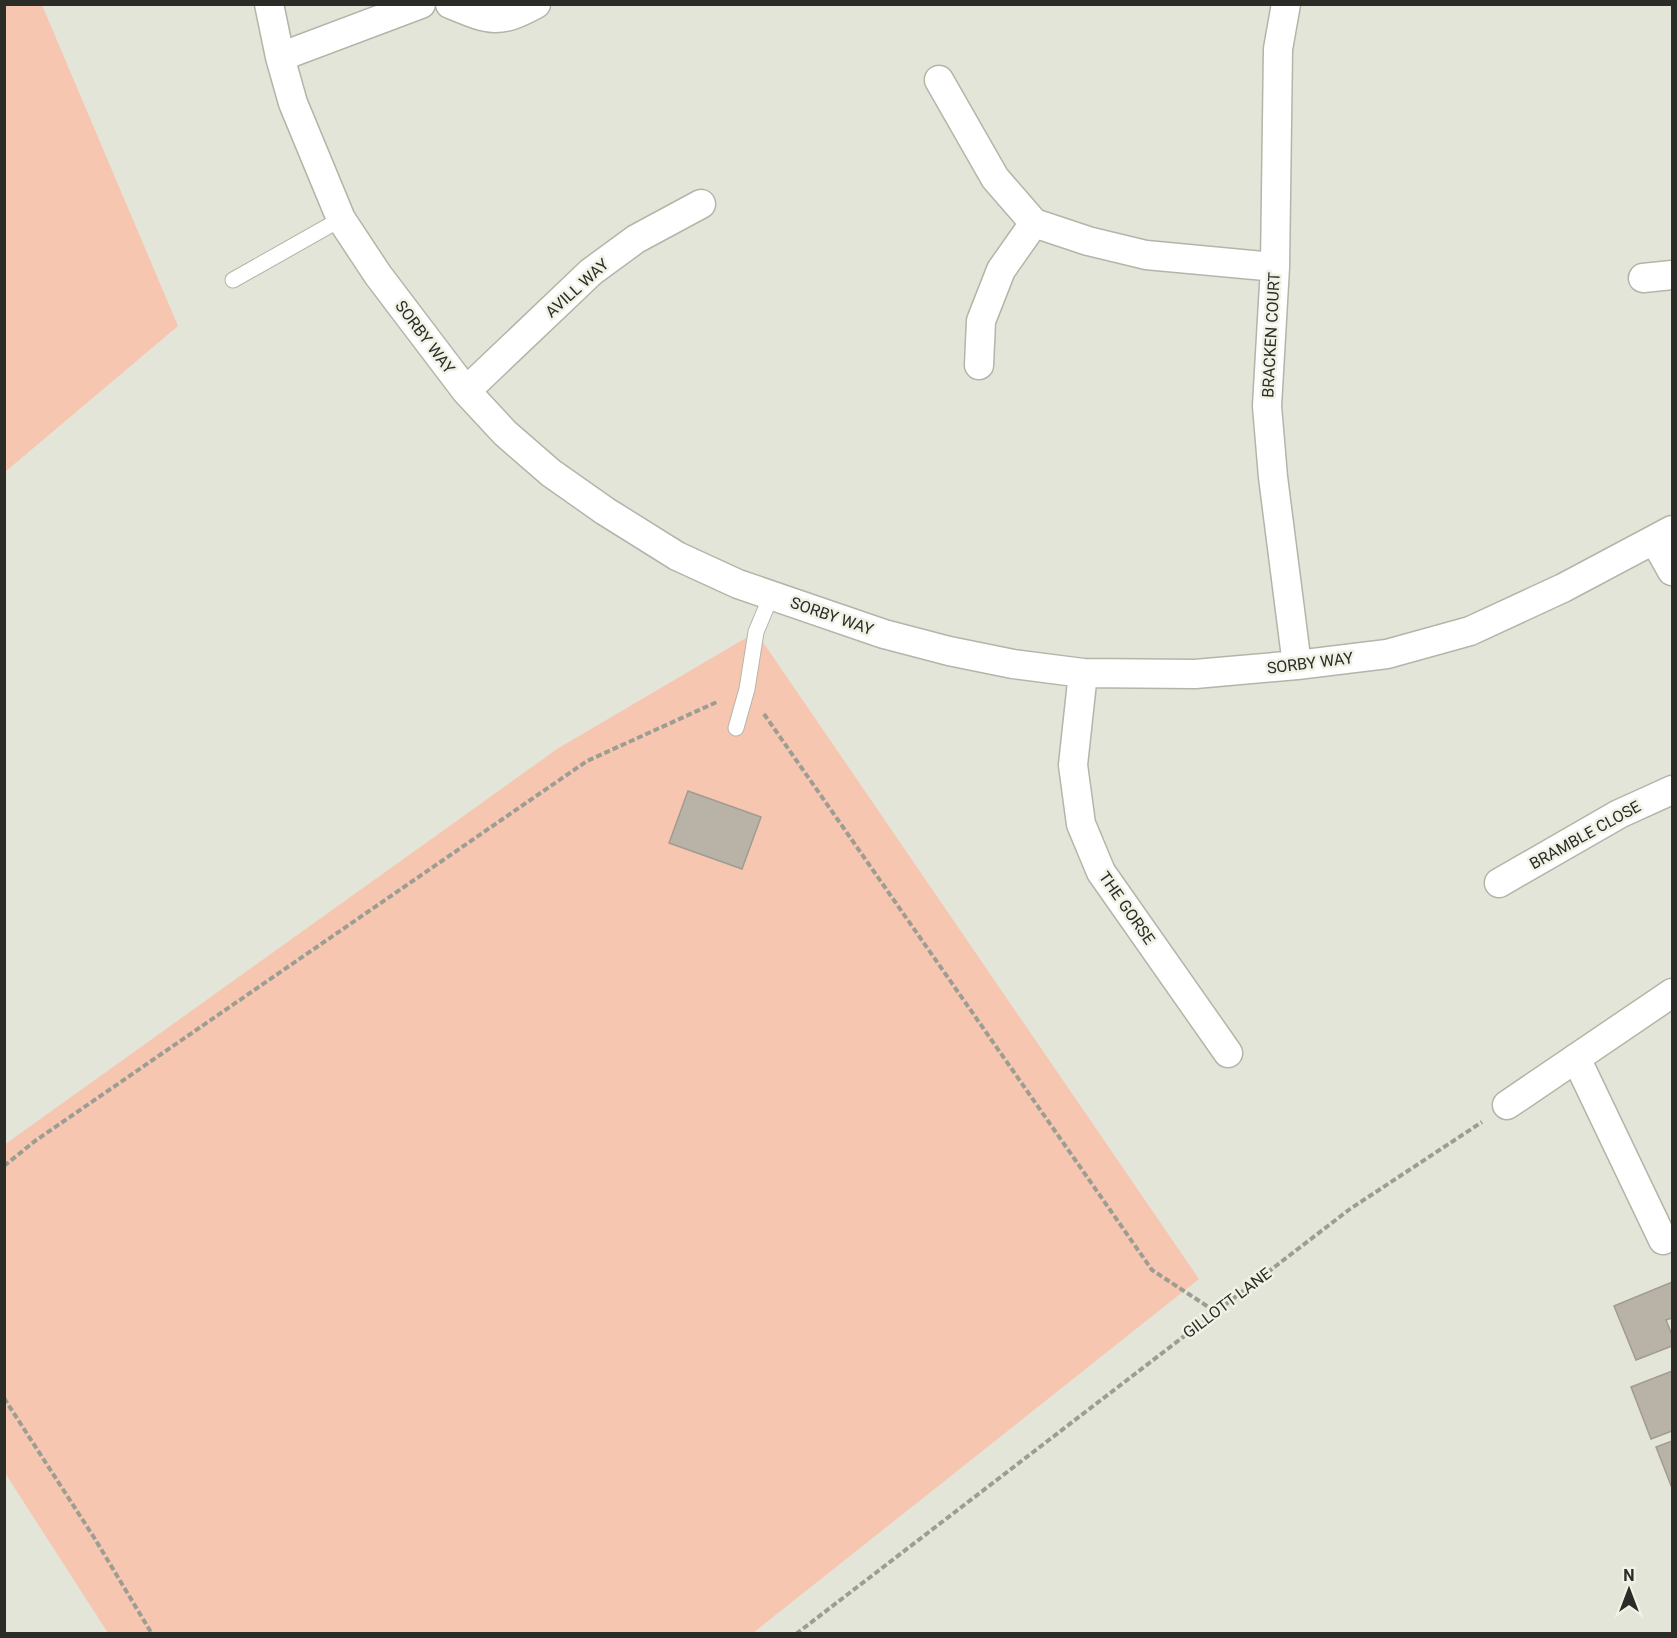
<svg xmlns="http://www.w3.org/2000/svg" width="1677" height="1638" viewBox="0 0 1677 1638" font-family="Roboto,sans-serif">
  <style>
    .green { fill: #f7c6b0 }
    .building { fill: #b8b2a7; stroke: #a29b90; stroke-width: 1.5 }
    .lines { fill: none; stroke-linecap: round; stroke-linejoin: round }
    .lane-casing { stroke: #b3b5a9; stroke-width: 17 }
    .street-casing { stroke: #b3b5a9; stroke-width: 31 }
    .path { stroke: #9c9d93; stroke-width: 4; stroke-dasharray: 6 3; stroke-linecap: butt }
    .lane { stroke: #fff; stroke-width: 15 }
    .street { stroke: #fff; stroke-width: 28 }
    .labels { text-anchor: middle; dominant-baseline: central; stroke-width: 5; stroke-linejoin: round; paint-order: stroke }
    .street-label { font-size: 16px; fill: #2b2b27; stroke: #f0f2e5 }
  </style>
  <rect width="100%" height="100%" fill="#e3e5d8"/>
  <!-- green -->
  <path class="green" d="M5 4 42 5 178 326 5 472Z
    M756 632 1199 1279 753 1633H108L5 1473 4 1145 557 749Z"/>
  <!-- building -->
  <path class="building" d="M688 791 761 817 742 869 669 843Z
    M1672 1282V1318L1666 1320 1672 1335V1346L1636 1360 1614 1306Z
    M1672 1371V1431L1651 1439 1631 1387Z
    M1672 1441V1488L1656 1447Z"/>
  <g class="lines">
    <!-- lane casing -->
    <g class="lane-casing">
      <path id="lane" d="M233 280 341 219
        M736 728 747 689 756 632 771 596"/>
    </g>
    <!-- street casing -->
    <g class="street-casing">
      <path id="street" d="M269 4 280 57 293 103 341 219 378 275 466 391 505 433 551 473 605 511 677 556 738 584 884 634 949 651 1013 664 1083 673 1195 674 1297 665 1387 654 1470 631 1563 588 1672 530
        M450 4C489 20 498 25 536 4
        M1286 4 1278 49 1275 267 1267 406 1273 477 1297 665
        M280 57 421 4
        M939 80 995 178 1034 223 1088 241 1146 255 1275 267
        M1643 278 1672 275
        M979 365 981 321 1001 270 1034 223
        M466 391 591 272 636 239 701 204
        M1655 541 1672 571
        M1083 673 1073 765 1081 824 1101 872 1228 1053
        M1499 883 1619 814 1672 790
        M1576 1058 1663 1240
        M1507 1105 1672 993"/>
    </g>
    <!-- path -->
    <path class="path" d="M764 714 1152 1270 1216 1312
      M4 1166 35 1141 587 761 719 701
      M4 1398 95 1539 152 1634
      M796 1634 1350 1209 1482 1122"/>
    <!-- lane -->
    <use href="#lane" class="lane"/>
    <!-- street -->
    <use href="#street" class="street"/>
  </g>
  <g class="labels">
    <!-- street labels -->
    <g class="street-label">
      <text transform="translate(577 288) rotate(-42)">AVILL WAY</text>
      <text transform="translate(1271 335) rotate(-87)">BRACKEN COURT</text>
      <text transform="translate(425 337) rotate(53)">SORBY WAY</text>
      <text transform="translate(832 616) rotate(19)">SORBY WAY</text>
      <text transform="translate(1310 663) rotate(-7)">SORBY WAY</text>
      <text transform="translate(1585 835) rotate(-29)">BRAMBLE CLOSE</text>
      <text transform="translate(1127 908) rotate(55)">THE GORSE</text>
      <text transform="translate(1227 1303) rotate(-37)">GILLOTT LANE</text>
    </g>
  </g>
  <!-- border -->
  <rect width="1677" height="1638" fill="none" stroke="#2b2b27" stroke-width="12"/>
  <!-- north arrow -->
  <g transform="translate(1629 1590)" stroke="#f0f2e5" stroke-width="4.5" paint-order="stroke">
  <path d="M0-4.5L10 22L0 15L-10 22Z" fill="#2b2b27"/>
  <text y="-9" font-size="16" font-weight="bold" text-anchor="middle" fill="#2b2b27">N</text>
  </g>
</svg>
